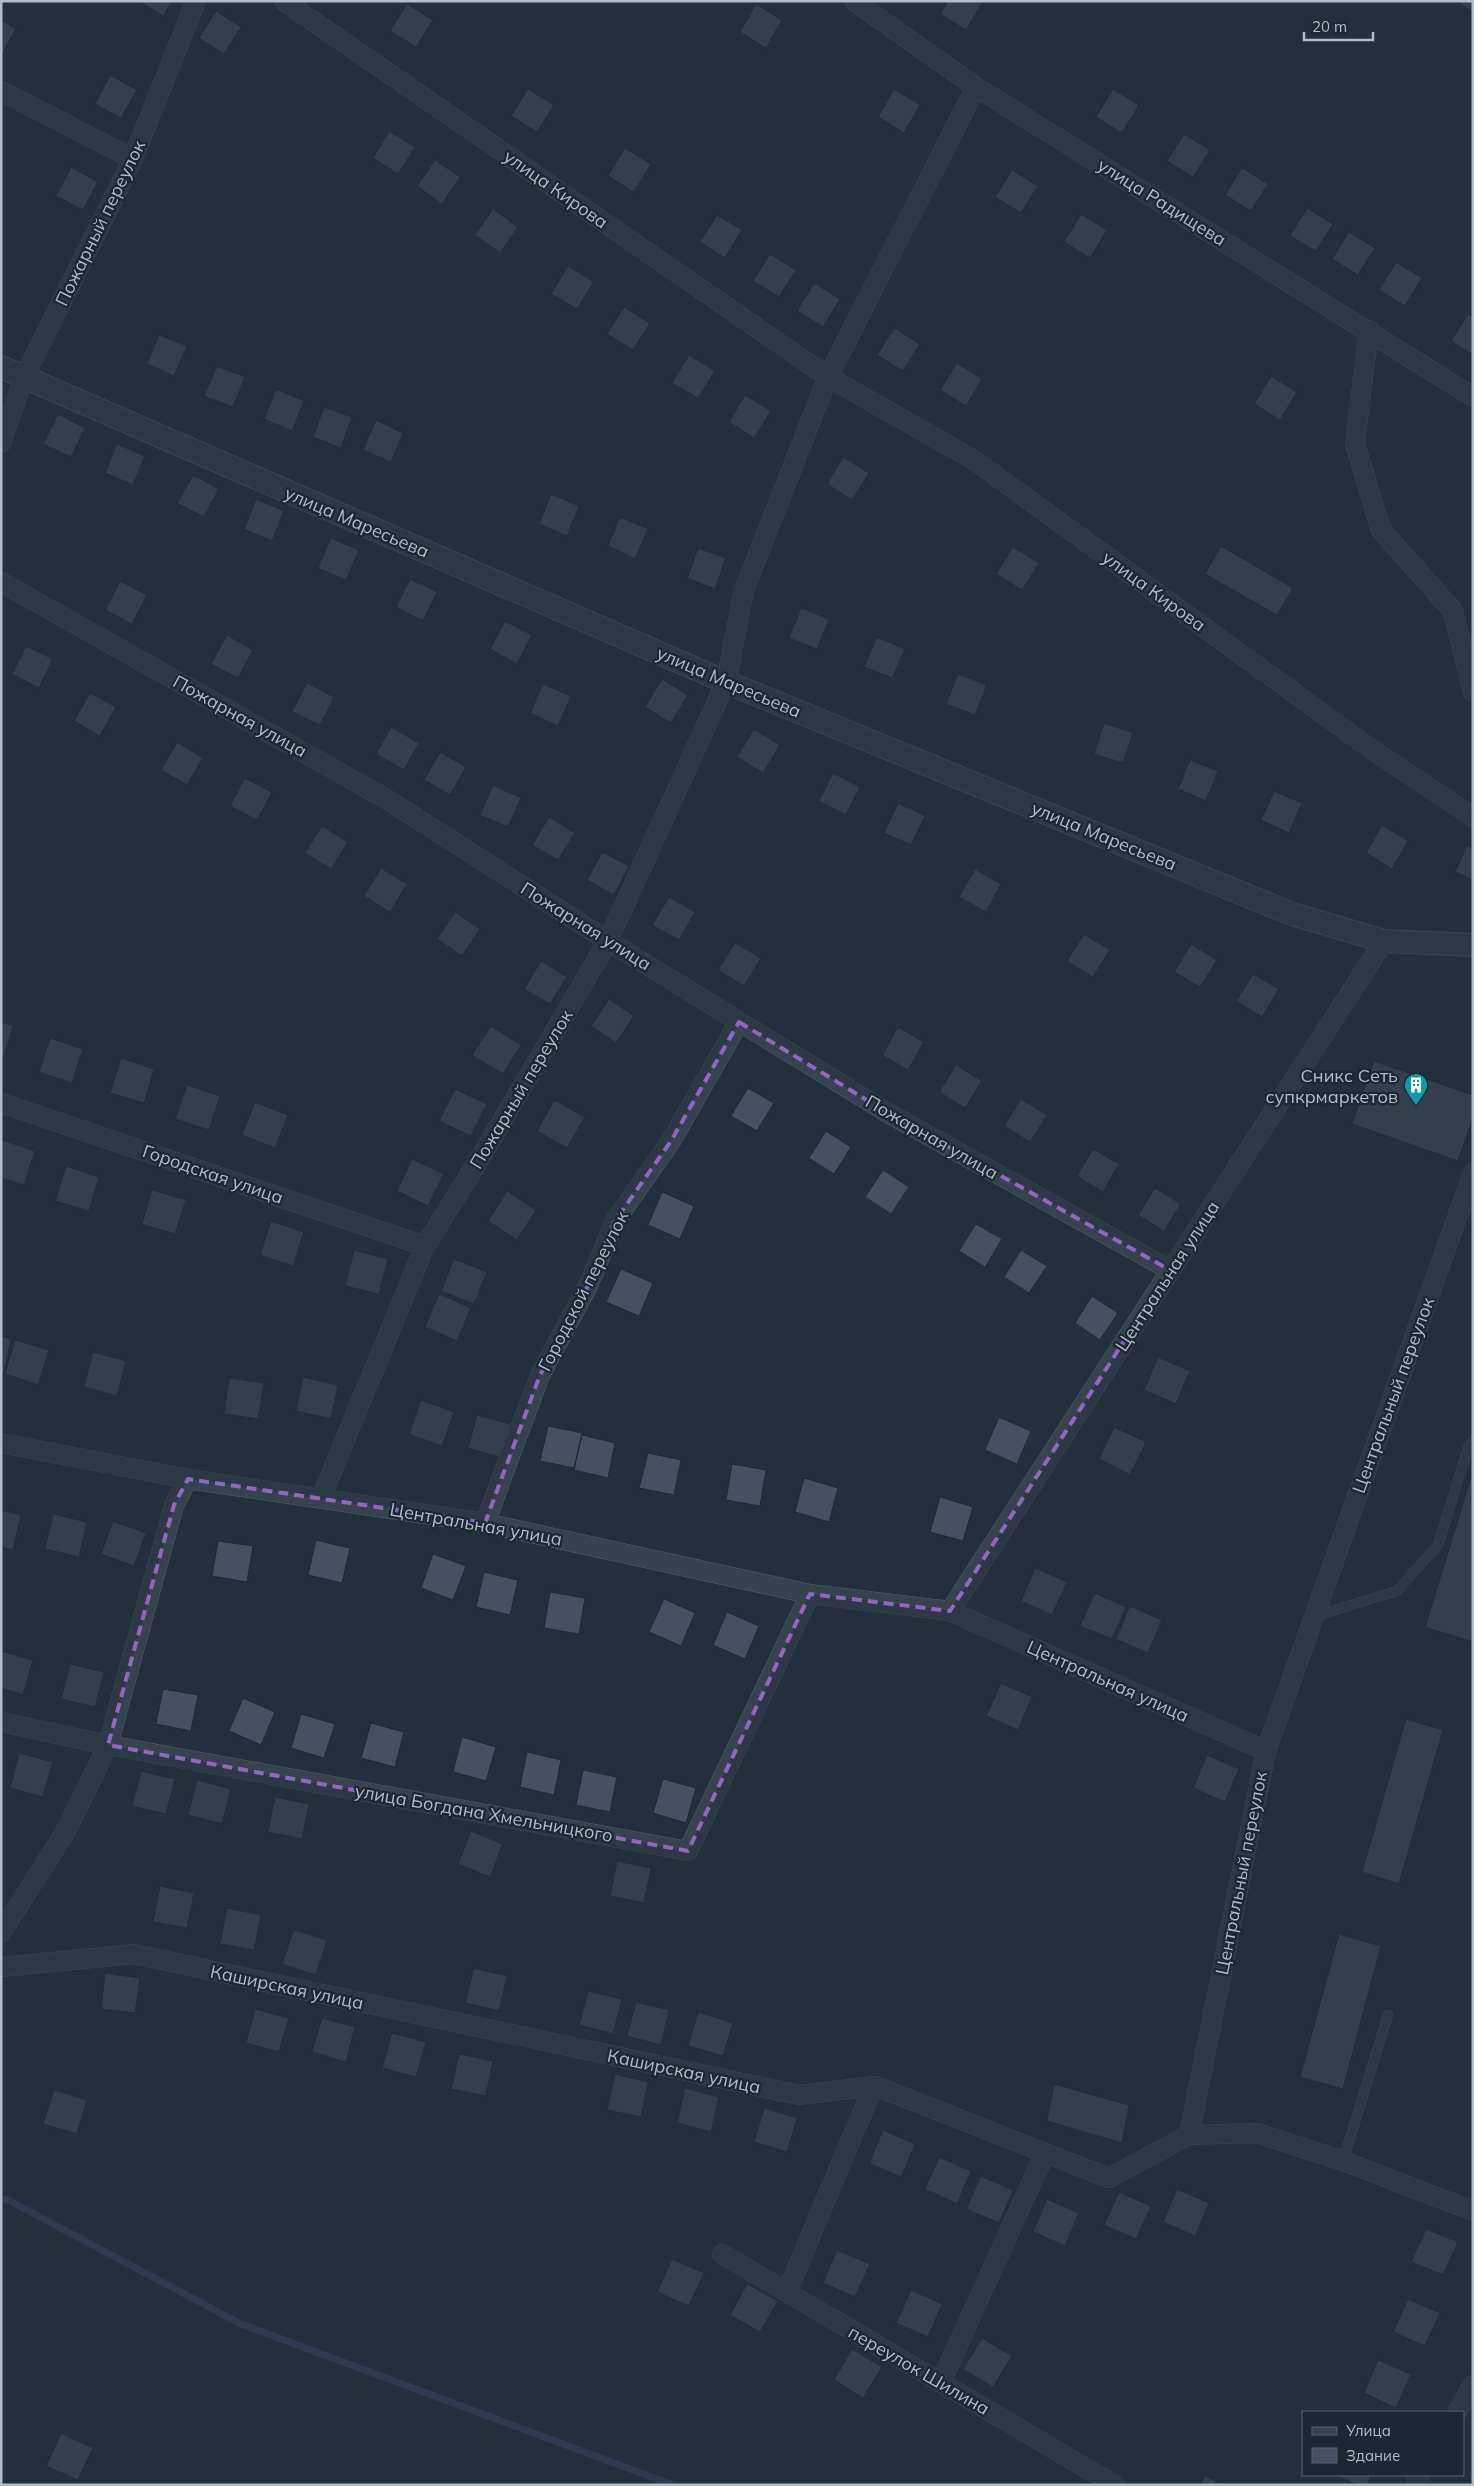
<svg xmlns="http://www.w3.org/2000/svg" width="1474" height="2486" viewBox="0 0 1474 2486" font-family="Mulish,sans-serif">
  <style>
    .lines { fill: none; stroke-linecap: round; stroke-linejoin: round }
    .stream { stroke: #394c67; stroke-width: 7 }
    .building { fill: #455162; stroke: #1f2835 }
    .service-casing { stroke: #565f6c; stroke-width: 10 }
    .minor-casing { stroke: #565f6c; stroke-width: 20 }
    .tertiary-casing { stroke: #565f6c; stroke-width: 24 }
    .service { stroke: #38414e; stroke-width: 9 }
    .minor { stroke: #38414e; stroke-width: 19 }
    .tertiary { stroke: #38414e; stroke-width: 22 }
    .marked { fill: none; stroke: #9266c3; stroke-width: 4; stroke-dasharray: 10 6; stroke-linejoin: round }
    .labels { text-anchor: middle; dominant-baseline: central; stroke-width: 4.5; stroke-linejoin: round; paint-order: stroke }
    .street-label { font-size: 18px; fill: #b4bcc9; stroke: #1d2633 }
    .poi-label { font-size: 18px; fill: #b4bcc9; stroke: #1d2633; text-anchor: end }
  </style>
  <rect width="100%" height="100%" fill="#242f3e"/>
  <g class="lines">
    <!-- stream -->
    <path class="stream" d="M1 2199 8 2200 241 2324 673 2485"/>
  </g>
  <!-- building -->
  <path class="building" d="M139 1H172L163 16Z
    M948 1H981L983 2 966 30 940 14Z
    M1473 1V13L1459 2 1460 1Z
    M407 4 433 20 416 47 390 31Z
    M756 4 782 20 766 48 740 32Z
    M216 11 241 27 224 54 199 38Z
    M1 20 16 29 1 56Z
    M110 75 137 90 121 118 95 104Z
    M528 89 554 105 537 132 511 116Z
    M894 89 920 105 904 133 878 117Z
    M1113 89 1139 105 1122 133 1096 117Z
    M389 131 415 147 398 174 373 158Z
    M1184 134 1210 150 1193 177 1167 161Z
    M625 148 651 164 634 192 608 176Z
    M435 160 460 177 442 204 417 186Z
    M71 167 98 182 83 210 56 196Z
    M1242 168 1268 184 1251 211 1225 195Z
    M1012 170 1038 186 1021 213 995 197Z
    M1307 208 1333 224 1316 251 1290 236Z
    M493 209 518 227 500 253 475 235Z
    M1081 214 1107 230 1090 258 1064 242Z
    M717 215 742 230 725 258 700 242Z
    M1349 232 1375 248 1358 275 1332 259Z
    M770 254 796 270 779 297 753 281Z
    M1396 262 1422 278 1405 306 1379 290Z
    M568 266 594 282 577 309 551 294Z
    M814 283 840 299 823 327 797 311Z
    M624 307 650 323 633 350 607 334Z
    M1468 314 1473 317V355L1451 341Z
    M894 328 920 344 903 371 877 355Z
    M159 335 187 346 174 376 147 364Z
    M689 355 715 371 698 398 672 383Z
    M957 363 982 379 966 406 940 390Z
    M217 366 245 377 233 407 204 396Z
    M1271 376 1297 392 1280 420 1254 404Z
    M276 389 304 401 292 431 264 419Z
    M745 395 771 411 754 438 729 422Z
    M324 407 352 417 341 448 313 437Z
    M58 414 85 428 71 457 43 444Z
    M376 420 403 433 391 462 363 450Z
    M117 444 145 456 133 485 105 473Z
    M843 457 869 473 852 500 827 484Z
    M193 475 219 489 204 517 177 503Z
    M551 494 579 506 567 536 539 524Z
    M256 499 284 511 272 541 244 529Z
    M620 517 648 529 635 559 608 546Z
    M331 538 359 550 346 580 318 568Z
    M1221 546 1293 588 1277 615 1205 574Z
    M1013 547 1039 563 1022 590 996 574Z
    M698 548 726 558 715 589 687 578Z
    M410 579 437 592 423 621 396 607Z
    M120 581 147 595 132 624 105 610Z
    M801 608 829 619 817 649 789 638Z
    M505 621 532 635 517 664 490 649Z
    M227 635 253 650 238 678 211 664Z
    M877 637 905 649 892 678 864 667Z
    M26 646 53 659 39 688 12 674Z
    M958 674 987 685 975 715 946 704Z
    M662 679 688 695 671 723 645 707Z
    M307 683 334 697 320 725 292 712Z
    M543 684 571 696 558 726 530 713Z
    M90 693 116 707 100 736 74 721Z
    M1104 723 1133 733 1123 763 1094 754Z
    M391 727 419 743 404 770 376 754Z
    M754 729 780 745 763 773 737 757Z
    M177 742 203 758 187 785 161 770Z
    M440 752 466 767 450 795 424 780Z
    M1190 760 1218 771 1206 801 1178 789Z
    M833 773 860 787 846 815 819 801Z
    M245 778 272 792 257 820 230 806Z
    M493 785 521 798 508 827 480 815Z
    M1274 791 1302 803 1289 833 1261 820Z
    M898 803 925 816 911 845 884 833Z
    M549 817 575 833 558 860 532 845Z
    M1382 825 1408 841 1392 869 1366 853Z
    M322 826 348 842 331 869 305 853Z
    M1467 845 1473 848V880L1455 872Z
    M602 852 629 866 614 895 587 880Z
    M381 868 407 884 390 912 364 896Z
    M975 869 1001 884 986 912 959 897Z
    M669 897 695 912 679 940 652 925Z
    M455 912 480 929 462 956 437 939Z
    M1084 934 1110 950 1093 977 1067 961Z
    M735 943 761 958 744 986 718 970Z
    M1191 944 1217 960 1200 987 1174 972Z
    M541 961 567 977 550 1004 524 989Z
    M1253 974 1279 989 1262 1017 1236 1001Z
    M609 999 634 1016 616 1043 591 1026Z
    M1 1022 13 1026 3 1059H1Z
    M491 1026 521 1045 503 1074 472 1055Z
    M898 1027 924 1042 908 1070 882 1055Z
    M50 1038 83 1049 72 1083 39 1072Z
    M121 1058 154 1069 144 1103 110 1093Z
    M1374 1061 1473 1095V1118L1458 1161 1352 1124Z
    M956 1065 982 1081 965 1108 939 1092Z
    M187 1085 220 1096 209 1130 175 1119Z
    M748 1088 774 1103 757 1131 731 1116Z
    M455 1089 487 1104 471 1136 439 1121Z
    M1021 1099 1047 1115 1030 1142 1004 1126Z
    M554 1100 585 1117 567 1148 537 1131Z
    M255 1102 288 1115 275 1148 242 1135Z
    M826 1131 851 1147 834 1174 809 1158Z
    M2 1140 35 1151 24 1185 1 1178Z
    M1093 1149 1119 1164 1103 1192 1077 1176Z
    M412 1159 444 1174 428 1206 397 1191Z
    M66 1166 99 1177 89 1211 55 1201Z
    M883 1170 909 1187 891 1214 865 1197Z
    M1155 1188 1181 1204 1164 1231 1138 1215Z
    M152 1190 186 1200 175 1234 142 1224Z
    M507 1191 536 1210 517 1240 488 1221Z
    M662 1192 694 1206 680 1239 648 1225Z
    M271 1221 304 1232 293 1266 260 1255Z
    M976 1224 1002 1239 985 1267 959 1251Z
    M354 1250 388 1259 379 1294 345 1286Z
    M1021 1250 1047 1266 1029 1293 1004 1277Z
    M454 1259 487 1272 474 1304 441 1291Z
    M621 1269 653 1283 639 1316 606 1302Z
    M439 1294 471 1308 457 1341 425 1327Z
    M1092 1296 1118 1313 1100 1340 1075 1323Z
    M1 1336 11 1339 4 1373H1Z
    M15 1340 49 1350 38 1385 5 1374Z
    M93 1352 126 1361 117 1396 84 1387Z
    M1158 1357 1190 1371 1176 1404 1144 1390Z
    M303 1377 338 1385 331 1419 296 1411Z
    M229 1378 264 1383 258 1419 224 1414Z
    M421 1400 454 1412 442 1446 409 1434Z
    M477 1415 511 1424 502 1458 468 1448Z
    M999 1417 1031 1431 1017 1464 985 1450Z
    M548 1426 582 1433 574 1468 540 1461Z
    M1114 1427 1146 1442 1130 1475 1099 1459Z
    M582 1435 615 1443 608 1478 574 1470Z
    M648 1453 681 1460 674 1495 639 1488Z
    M732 1464 766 1470 760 1506 726 1500Z
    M1473 1471V1642L1425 1627Z
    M804 1478 838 1488 829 1522 795 1512Z
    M940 1497 973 1507 963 1541 930 1532Z
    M1 1510 21 1515 13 1550 1 1547Z
    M53 1514 87 1522 79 1557 45 1549Z
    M113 1521 146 1533 134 1566 101 1554Z
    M316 1540 350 1548 342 1583 308 1575Z
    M218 1541 253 1546 247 1582 212 1576Z
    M433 1554 466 1566 453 1600 421 1588Z
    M1035 1568 1067 1582 1052 1615 1021 1601Z
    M484 1572 518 1580 510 1615 476 1607Z
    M550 1592 585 1598 579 1634 544 1628Z
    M1095 1593 1126 1607 1112 1639 1080 1626Z
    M664 1599 695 1613 681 1646 649 1632Z
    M1130 1606 1162 1620 1148 1653 1116 1639Z
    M727 1612 759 1626 745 1659 713 1645Z
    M1 1651 33 1660 23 1695 1 1688Z
    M70 1664 104 1672 95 1707 61 1699Z
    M1001 1683 1032 1697 1018 1730 986 1716Z
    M163 1689 198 1695 191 1731 156 1724Z
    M243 1698 275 1712 261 1745 229 1731Z
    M301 1714 335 1724 324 1758 291 1748Z
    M1406 1719 1443 1730 1399 1884 1362 1872Z
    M371 1723 404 1732 395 1767 361 1758Z
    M462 1737 496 1747 486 1781 453 1772Z
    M527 1752 561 1760 554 1795 520 1787Z
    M19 1753 53 1762 43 1797 10 1788Z
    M1207 1755 1239 1769 1225 1802 1193 1788Z
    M583 1770 617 1777 610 1812 576 1805Z
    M141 1771 175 1779 166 1814 132 1806Z
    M663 1779 696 1788 686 1823 653 1813Z
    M197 1780 231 1789 222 1824 188 1815Z
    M275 1797 309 1804 302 1839 268 1832Z
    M471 1831 503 1844 490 1877 458 1864Z
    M617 1861 651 1868 644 1903 610 1896Z
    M160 1886 194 1893 187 1928 153 1922Z
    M227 1908 261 1915 254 1950 220 1944Z
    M294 1930 327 1940 316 1975 282 1964Z
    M1339 1934 1381 1946 1343 2089 1300 2077Z
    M474 1968 507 1976 499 2011 465 2003Z
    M105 1973 140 1978 135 2013 101 2009Z
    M588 1991 622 1999 613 2034 579 2025Z
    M636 2002 669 2010 661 2045 627 2036Z
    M255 2009 289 2018 279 2052 246 2043Z
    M698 2012 733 2023 723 2056 688 2046Z
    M322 2018 355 2027 346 2062 312 2052Z
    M392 2033 426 2042 416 2077 382 2068Z
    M459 2054 493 2061 486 2096 451 2089Z
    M615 2074 648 2082 641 2117 607 2110Z
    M1054 2084 1129 2105 1122 2143 1047 2121Z
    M685 2088 719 2097 711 2132 677 2123Z
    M54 2090 87 2100 77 2134 43 2124Z
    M764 2108 797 2118 787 2152 754 2142Z
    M883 2130 915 2144 901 2177 869 2163Z
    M939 2157 971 2171 957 2204 925 2189Z
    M981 2176 1013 2190 999 2223 966 2209Z
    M1177 2189 1209 2203 1195 2236 1163 2222Z
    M1119 2192 1151 2206 1136 2239 1104 2225Z
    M1047 2199 1079 2213 1065 2246 1033 2232Z
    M1426 2229 1458 2242 1443 2275 1411 2262Z
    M837 2250 870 2264 855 2297 823 2283Z
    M672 2259 704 2273 689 2306 657 2292Z
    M747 2284 778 2301 760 2332 730 2315Z
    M911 2290 942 2304 928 2337 896 2323Z
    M1408 2299 1440 2313 1425 2346 1393 2332Z
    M982 2338 1012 2356 993 2387 963 2369Z
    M852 2349 882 2367 863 2398 834 2380Z
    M1378 2360 1411 2374 1396 2408 1364 2393Z
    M61 2433 93 2448 78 2480 46 2466Z
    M1335 2475H1371L1367 2485H1357Z
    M1205 2476 1223 2485H1201Z"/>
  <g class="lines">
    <!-- service casing -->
    <g class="service-casing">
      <path id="service" d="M1315 1616 1397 1591 1438 1545 1469 1445 1473 1441
        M1343 2161 1388 2015"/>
    </g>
    <!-- minor casing -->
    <g class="minor-casing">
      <path id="minor" d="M284 1 828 377 974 460 1374 751 1473 817
        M854 1 976 87 1473 397
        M1 91 133 159
        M1369 330 1355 444 1381 530 1453 611 1473 692
        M1 443 24 377 133 159 196 1
        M1 582 388 800 608 941 888 1113 1170 1270
        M1 1103 425 1246
        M1 1443 188 1479 485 1523 810 1594 950 1611 1266 1751
        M321 1498 425 1246 479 1160 608 941 726 682 744 590 828 377 976 87
        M485 1523 540 1375 588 1286 615 1221 671 1141 739 1022
        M950 1611 1384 941
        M1 1722 108 1745 688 1851 810 1594
        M1 1933 66 1831 108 1745 174 1505 188 1479
        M1 1967 134 1954 799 2095 875 2086 1109 2178 1189 2135 1257 2133 1343 2161 1473 2211
        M1189 2135 1266 1751 1473 1173
        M722 2254 1115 2485
        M787 2292 873 2087
        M941 2382 1045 2153
        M1457 2412 1473 2385
        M1415 2485 1420 2475"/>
    </g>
    <!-- tertiary casing -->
    <g class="tertiary-casing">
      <path id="tertiary" d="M1 367 726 682 1292 914 1384 941 1473 945"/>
    </g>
    <!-- service -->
    <use href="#service" class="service"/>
    <!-- minor -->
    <use href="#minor" class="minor"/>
    <!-- tertiary -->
    <use href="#tertiary" class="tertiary"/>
  </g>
  <!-- marked area -->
  <path d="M0 0H1474V2486H0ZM739 1022 888 1113 1170 1270 950 1611 810 1594 688 1851 108 1745 174 1505 188 1479 485 1523 540 1375 588 1286 615 1221 671 1141Z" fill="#242f3e" fill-opacity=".55" fill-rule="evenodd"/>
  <path class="marked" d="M739 1022 888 1113 1170 1270 950 1611 810 1594 688 1851 108 1745 174 1505 188 1479 485 1523 540 1375 588 1286 615 1221 671 1141Z"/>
  <!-- icons -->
  <defs>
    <g id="building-pin" transform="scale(1.25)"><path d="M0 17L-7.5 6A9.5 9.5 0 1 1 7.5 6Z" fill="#0f9aa8" stroke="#1d2633"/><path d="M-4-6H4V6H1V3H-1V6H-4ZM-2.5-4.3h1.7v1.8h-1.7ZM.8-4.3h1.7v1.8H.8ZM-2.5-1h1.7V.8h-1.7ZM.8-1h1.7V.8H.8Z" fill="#fff"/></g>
  </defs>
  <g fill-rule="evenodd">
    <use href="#building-pin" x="1416" y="1085"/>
  </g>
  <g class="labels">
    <!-- street labels -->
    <g class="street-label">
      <text transform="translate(556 189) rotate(35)">улица Кирова</text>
      <text transform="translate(1162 202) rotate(32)">улица Радищева</text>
      <text transform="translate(100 223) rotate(-64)">Пожарный переулок</text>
      <text transform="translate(357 522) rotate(23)">улица Маресьева</text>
      <text transform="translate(1154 591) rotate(36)">улица Кирова</text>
      <text transform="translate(729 682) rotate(23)">улица Маресьева</text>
      <text transform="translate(240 716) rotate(29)">Пожарная улица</text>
      <text transform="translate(1104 836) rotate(22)">улица Маресьева</text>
      <text transform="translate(586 926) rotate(32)">Пожарная улица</text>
      <text transform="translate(521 1089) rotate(-59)">Пожарный переулок</text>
      <text transform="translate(932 1137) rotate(30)">Пожарная улица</text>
      <text transform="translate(213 1174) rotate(19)">Городская улица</text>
      <text transform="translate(1167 1276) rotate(-57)">Центральная улица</text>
      <text transform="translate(583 1291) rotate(-63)">Городской переулок</text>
      <text transform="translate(1393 1395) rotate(-70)">Центральный переулок</text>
      <text transform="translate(476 1524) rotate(10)">Центральная улица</text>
      <text transform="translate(1108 1681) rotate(24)">Центральная улица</text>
      <text transform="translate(484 1813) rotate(10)">улица Богдана Хмельницкого</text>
      <text transform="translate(1241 1873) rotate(-79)">Центральный переулок</text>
      <text transform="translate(287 1987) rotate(12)">Каширская улица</text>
      <text transform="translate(684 2071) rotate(12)">Каширская улица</text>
      <text transform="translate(919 2370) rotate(30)">переулок Шилина</text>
    </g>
    <!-- poi labels -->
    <g class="poi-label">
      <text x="1398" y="1075">Сникс Сеть<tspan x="1398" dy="21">супкрмаркетов</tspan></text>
    </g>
  </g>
  <!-- border -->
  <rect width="1474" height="2486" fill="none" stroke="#b4bcc9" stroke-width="5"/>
  <!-- legend -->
  <rect x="1302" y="2411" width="162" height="65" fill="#1d2633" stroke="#59626f"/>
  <rect x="1312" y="2427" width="25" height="8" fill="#38414e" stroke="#59626f"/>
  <text x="1346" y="2436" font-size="15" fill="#b4bcc9">Улица</text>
  <rect x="1312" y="2448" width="25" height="15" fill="#455162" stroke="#59626f"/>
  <text x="1346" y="2461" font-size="15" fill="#b4bcc9">Здание</text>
  <!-- scale -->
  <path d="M1304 32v8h69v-8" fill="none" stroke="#b4bcc9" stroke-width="2.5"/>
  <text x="1312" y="32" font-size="15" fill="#b4bcc9" stroke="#1d2633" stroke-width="4" paint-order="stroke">20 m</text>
</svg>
